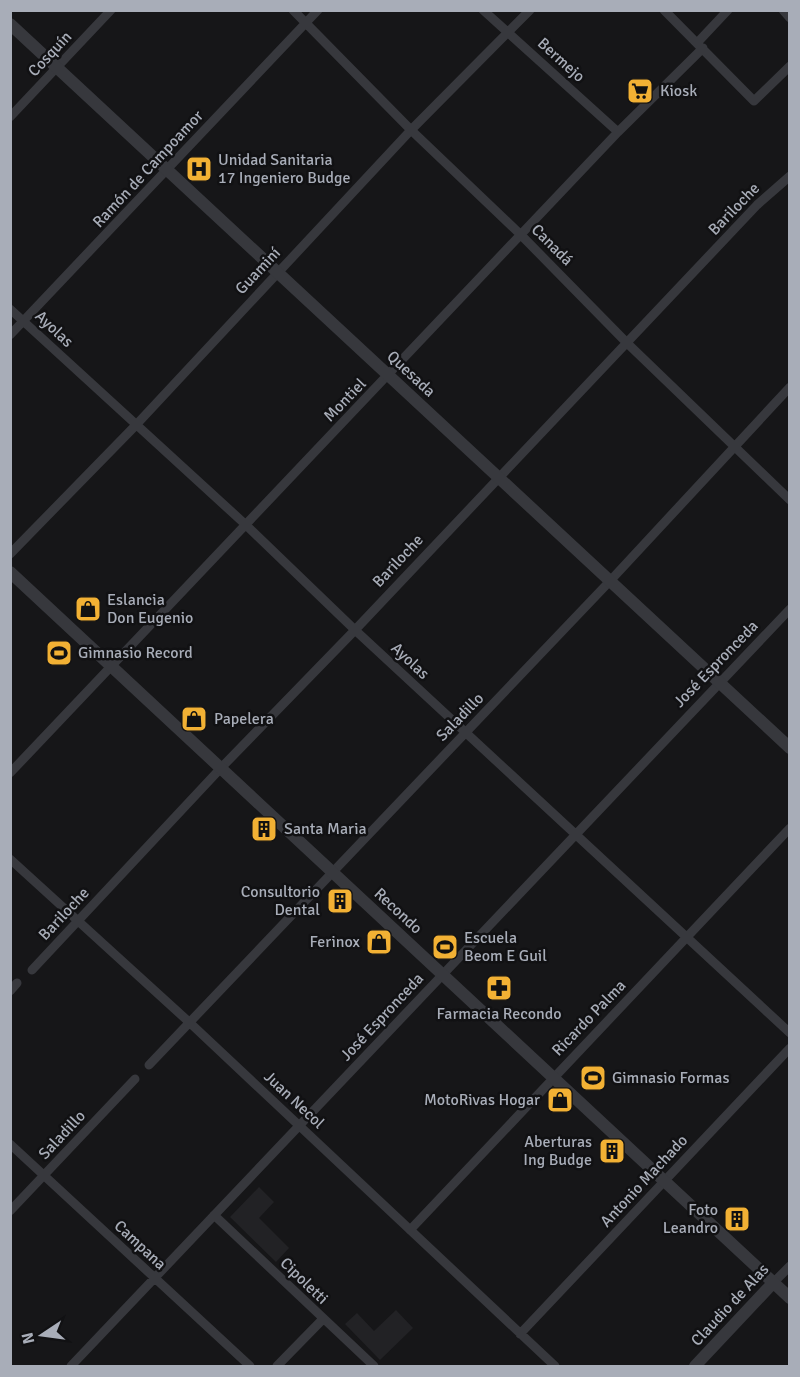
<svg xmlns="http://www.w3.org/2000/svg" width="800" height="1377" viewBox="0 0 800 1377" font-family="Signika,sans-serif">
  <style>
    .built { fill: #222225 }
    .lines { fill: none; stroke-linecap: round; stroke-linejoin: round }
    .minor { stroke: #37383d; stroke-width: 9 }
    .tertiary { stroke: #37383d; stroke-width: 12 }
    .labels { text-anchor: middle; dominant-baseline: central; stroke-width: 5; stroke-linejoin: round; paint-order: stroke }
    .street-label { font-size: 16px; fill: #a8adb8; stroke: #111113 }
    .poi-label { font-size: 16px; fill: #a8adb8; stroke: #111113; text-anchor: start }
  </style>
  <rect width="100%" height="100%" fill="#161618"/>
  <!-- built -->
  <path class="built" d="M259 1187 274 1202 259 1218 289 1248 276 1262 230 1217Z
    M396 1310 413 1328 380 1360 345 1324 357 1313 374 1331Z"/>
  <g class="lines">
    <!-- minor -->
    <path class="minor" d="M293 10 411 130 521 235 627 343 790 500
      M483 10 618 132
      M664 10 754 101 790 66
      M783 10 790 18
      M697 43 728 10
      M10 117 111 10
      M10 309 246 525 355 630 790 1033
      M10 335 318 10
      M10 554 136 425 411 130 530 10
      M10 773 618 132 703 48
      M10 859 189 1022 555 1366
      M32 970 220 769 355 630 757 205 790 176
      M10 991 17 983
      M149 1065 610 581 790 387
      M10 1144 250 1366
      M10 1211 135 1079
      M214 1215 374 1366
      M410 1230 790 828
      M773 1283 790 1266
      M520 1334 790 1048
      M71 1366 790 609
      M277 1366 322 1320"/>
    <!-- tertiary -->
    <path class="tertiary" d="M10 24 790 748
      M10 572 790 1298
      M695 1366 773 1283"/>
  </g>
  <!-- icons -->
  <defs>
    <g id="supermarket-square" transform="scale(1.35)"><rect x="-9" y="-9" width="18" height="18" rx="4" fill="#f2b134" stroke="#111113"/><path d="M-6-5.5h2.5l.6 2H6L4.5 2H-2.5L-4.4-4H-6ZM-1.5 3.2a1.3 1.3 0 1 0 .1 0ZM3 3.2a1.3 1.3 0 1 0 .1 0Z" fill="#111"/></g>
    <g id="hospital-square" transform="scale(1.35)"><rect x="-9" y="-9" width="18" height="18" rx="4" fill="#f2b134" stroke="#111113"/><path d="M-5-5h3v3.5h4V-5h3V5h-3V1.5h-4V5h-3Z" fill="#111"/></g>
    <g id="shop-square" transform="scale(1.35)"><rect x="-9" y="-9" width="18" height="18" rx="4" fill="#f2b134" stroke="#111113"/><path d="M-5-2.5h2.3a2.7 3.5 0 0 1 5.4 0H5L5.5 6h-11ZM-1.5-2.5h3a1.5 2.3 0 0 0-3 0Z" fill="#111"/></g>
    <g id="stadium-square" transform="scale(1.35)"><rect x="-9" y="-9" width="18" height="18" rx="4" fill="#f2b134" stroke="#111113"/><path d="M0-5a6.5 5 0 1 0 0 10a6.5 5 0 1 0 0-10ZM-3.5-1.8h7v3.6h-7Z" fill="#111"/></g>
    <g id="building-square" transform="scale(1.35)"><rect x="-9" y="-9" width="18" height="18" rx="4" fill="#f2b134" stroke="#111113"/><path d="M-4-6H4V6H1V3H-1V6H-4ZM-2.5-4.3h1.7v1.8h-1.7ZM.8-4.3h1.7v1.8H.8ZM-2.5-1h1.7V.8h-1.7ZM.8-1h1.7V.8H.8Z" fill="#111"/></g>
    <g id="pharmacy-square" transform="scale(1.35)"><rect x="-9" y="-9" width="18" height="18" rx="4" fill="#f2b134" stroke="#111113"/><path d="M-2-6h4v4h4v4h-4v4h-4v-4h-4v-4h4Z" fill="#111"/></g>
  </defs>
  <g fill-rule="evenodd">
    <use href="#supermarket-square" x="640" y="91"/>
    <use href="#hospital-square" x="199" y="169"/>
    <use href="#shop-square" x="88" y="609"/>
    <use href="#stadium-square" x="59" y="653"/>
    <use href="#shop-square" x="194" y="719"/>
    <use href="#building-square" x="264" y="829"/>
    <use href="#building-square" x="340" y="901"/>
    <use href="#shop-square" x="379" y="942"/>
    <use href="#stadium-square" x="445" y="947"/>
    <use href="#pharmacy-square" x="499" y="988"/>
    <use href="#stadium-square" x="593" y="1078"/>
    <use href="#shop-square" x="560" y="1100"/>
    <use href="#building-square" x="612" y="1151"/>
    <use href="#building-square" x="737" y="1219"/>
  </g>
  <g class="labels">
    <!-- street labels -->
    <g class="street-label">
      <text transform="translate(50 54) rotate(-47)">Cosquín</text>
      <text transform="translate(561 60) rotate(42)">Bermejo</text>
      <text transform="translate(148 169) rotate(-47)">Ramón de Campoamor</text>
      <text transform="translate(734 209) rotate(-46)">Bariloche</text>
      <text transform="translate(552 245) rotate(45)">Canadá</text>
      <text transform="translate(258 271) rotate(-47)">Guaminí</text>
      <text transform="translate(54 329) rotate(43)">Ayolas</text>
      <text transform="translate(411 374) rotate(43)">Quesada</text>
      <text transform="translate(345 400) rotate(-46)">Montiel</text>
      <text transform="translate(398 561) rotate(-47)">Bariloche</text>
      <text transform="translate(410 661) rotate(43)">Ayolas</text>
      <text transform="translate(716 664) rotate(-46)">José Espronceda</text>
      <text transform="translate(460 717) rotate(-46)">Saladillo</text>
      <text transform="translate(398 911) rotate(43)">Recondo</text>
      <text transform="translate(64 914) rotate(-47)">Bariloche</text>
      <text transform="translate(382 1017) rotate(-47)">José Espronceda</text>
      <text transform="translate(589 1018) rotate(-46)">Ricardo Palma</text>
      <text transform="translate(294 1100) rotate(43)">Juan Necol</text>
      <text transform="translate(62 1135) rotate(-47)">Saladillo</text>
      <text transform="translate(644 1181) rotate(-47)">Antonio Machado</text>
      <text transform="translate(140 1245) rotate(43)">Campana</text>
      <text transform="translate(304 1281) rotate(44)">Cipoletti</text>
      <text transform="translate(730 1305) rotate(-47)">Claudio de Alas</text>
    </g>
    <!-- poi labels -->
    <g class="poi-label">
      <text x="660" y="91">Kiosk</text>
      <text x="218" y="160">Unidad Sanitaria<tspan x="218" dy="18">17 Ingeniero Budge</tspan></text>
      <text x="107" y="600">Eslancia<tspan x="107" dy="18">Don Eugenio</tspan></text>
      <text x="78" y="653">Gimnasio Record</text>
      <text x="214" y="719">Papelera</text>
      <text x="284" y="829">Santa Maria</text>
      <text x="320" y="892" text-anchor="end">Consultorio<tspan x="320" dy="18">Dental</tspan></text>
      <text x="464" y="938">Escuela<tspan x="464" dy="18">Beom E Guil</tspan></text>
      <text x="360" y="942" text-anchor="end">Ferinox</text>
      <text x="499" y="1014" text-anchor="middle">Farmacia Recondo</text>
      <text x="612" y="1078">Gimnasio Formas</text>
      <text x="540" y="1100" text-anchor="end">MotoRivas Hogar</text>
      <text x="592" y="1142" text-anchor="end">Aberturas<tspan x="592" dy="18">Ing Budge</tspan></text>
      <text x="718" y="1210" text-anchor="end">Foto<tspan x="718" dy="18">Leandro</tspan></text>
    </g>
  </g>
  <!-- border -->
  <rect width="800" height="1377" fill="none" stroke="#a8adb8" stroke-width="24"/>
  <!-- north arrow -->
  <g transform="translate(42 1335) rotate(257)" stroke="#111113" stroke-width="4.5" paint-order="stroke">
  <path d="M0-4.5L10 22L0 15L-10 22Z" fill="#a8adb8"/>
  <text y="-9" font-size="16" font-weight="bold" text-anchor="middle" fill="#a8adb8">N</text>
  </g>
</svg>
